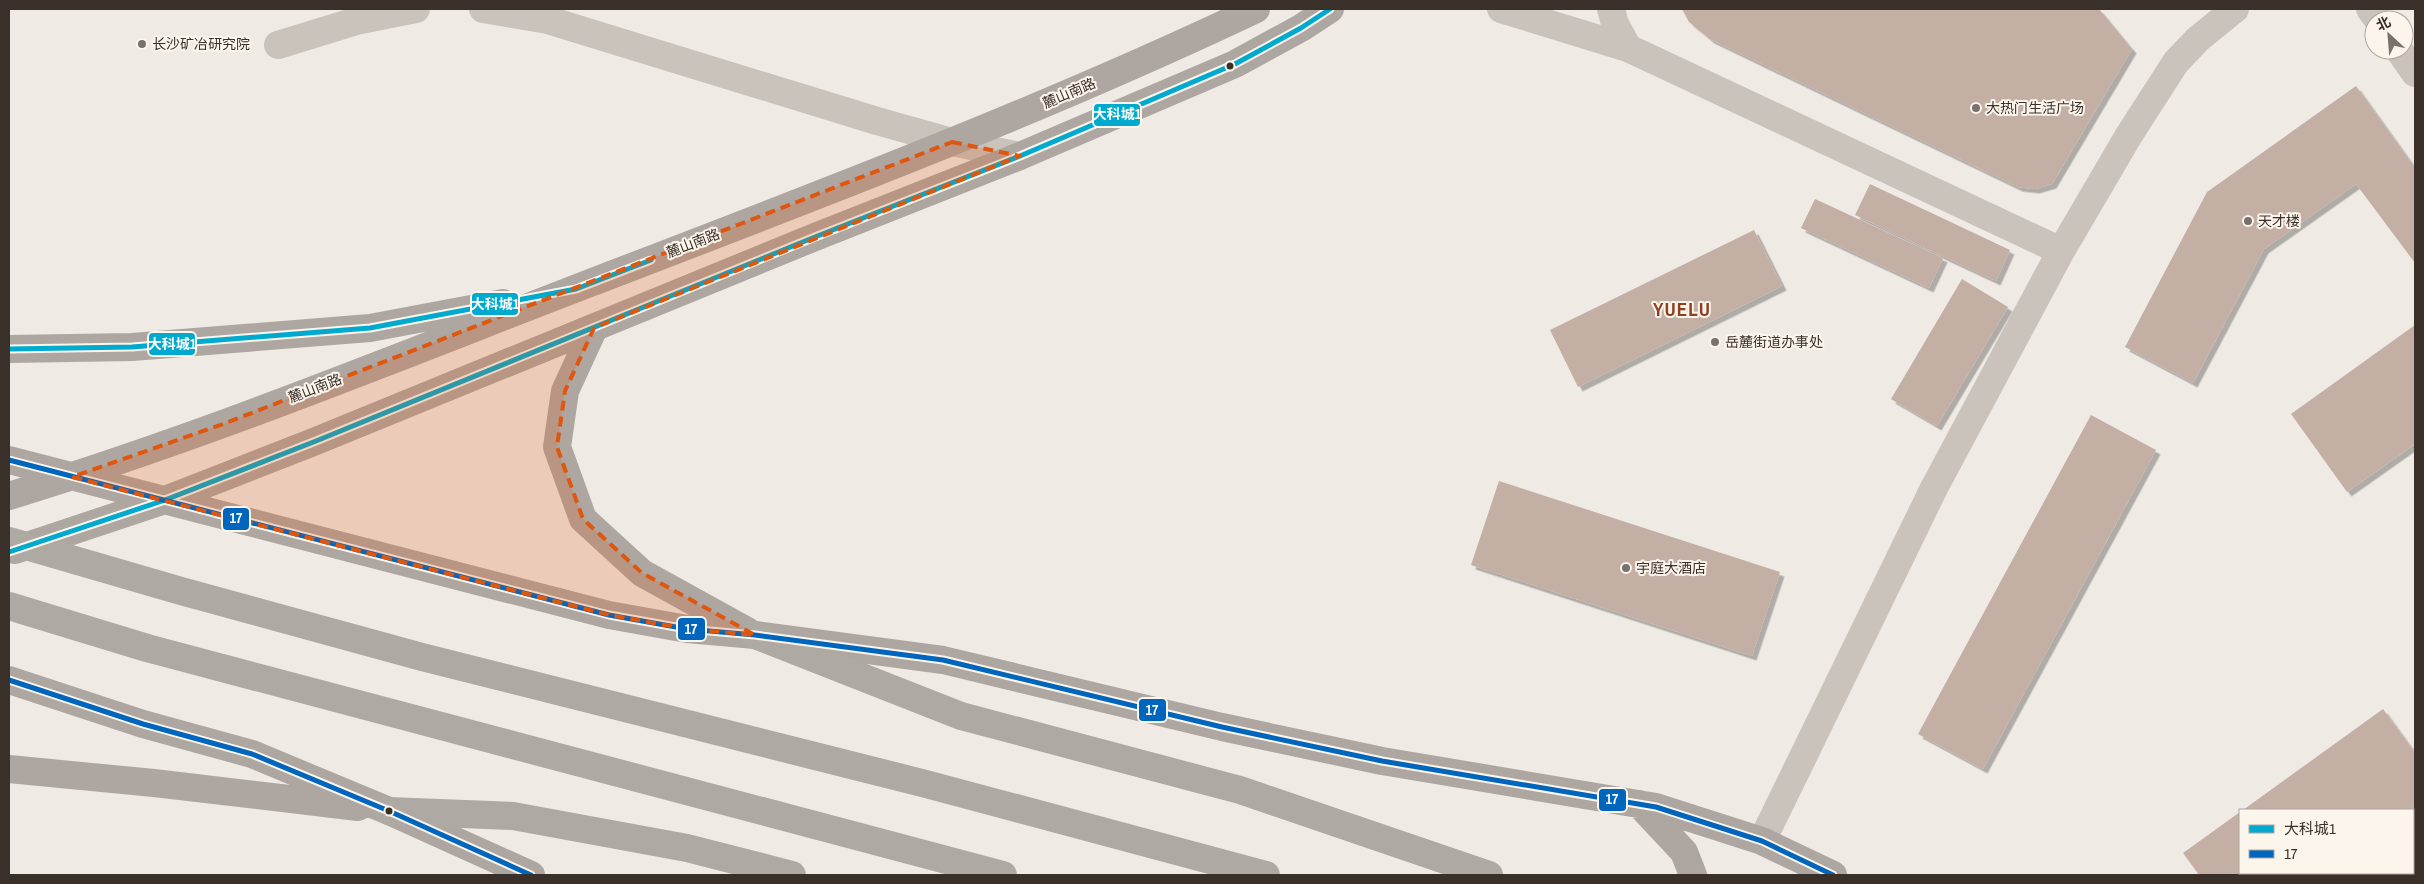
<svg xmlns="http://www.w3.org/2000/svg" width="2424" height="884" viewBox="0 0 2424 884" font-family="'Archivo Narrow','Noto Sans SC',sans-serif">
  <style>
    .building { fill: #c4afa5; filter: url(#shadow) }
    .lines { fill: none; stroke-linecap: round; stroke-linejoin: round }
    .minor { stroke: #c9c3bc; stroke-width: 28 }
    .major { stroke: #aea7a1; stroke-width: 28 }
    .highway { stroke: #aea9a3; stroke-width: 28 }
    .bus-1-casing { stroke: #fbf5ec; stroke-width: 9 }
    .bus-2-casing { stroke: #fbf5ec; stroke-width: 9 }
    .bus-1 { stroke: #00a9ce; stroke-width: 5 }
    .bus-2 { stroke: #0065bd; stroke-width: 5 }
    .marked { fill: #df570e; fill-opacity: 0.2; stroke: #df570e; stroke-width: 4; stroke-dasharray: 10 6; stroke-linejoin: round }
    .poi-dot { fill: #79716b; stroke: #fbf5ec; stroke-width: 2 }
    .bus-dot { fill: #3a302a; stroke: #fbf5ec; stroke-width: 2 }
    .labels { text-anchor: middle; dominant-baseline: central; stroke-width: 4; stroke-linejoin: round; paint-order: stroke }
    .poi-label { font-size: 14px; fill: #3a302a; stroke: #fbf5ec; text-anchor: start }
    .street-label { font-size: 14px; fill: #3a302a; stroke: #fbf5ec }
    .district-label { font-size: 19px; font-weight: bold; letter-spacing: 1px; fill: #8d3f1f; stroke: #fbf5ec }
    .line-badge { stroke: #fbf5ec; stroke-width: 2 }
    .badge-label { font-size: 14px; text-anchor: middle; font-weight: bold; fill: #fff }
  </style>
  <defs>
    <filter id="shadow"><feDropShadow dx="4.5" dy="4.5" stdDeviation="0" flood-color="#0004"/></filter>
  </defs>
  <rect width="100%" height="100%" fill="#efeae4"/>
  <!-- building -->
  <path class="building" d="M1682 9H2099L2132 49 2052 184 2035 189 2018 187 1710 39 1689 22Z
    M2356 86 2415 168V263L2356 184 2264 249 2193 383 2125 347 2207 192Z
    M1870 184 2010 250 1996 281 1855 215Z
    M1815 199 1943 258 1929 288 1801 228Z
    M1754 230 1782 286 1578 387 1550 330Z
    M1962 279 2008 307 1937 426 1891 399Z
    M2415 325V444L2347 492 2291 414Z
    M2091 415 2156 450 1983 769 1918 734Z
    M1499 481 1780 572 1752 656 1471 565Z
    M2383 709 2415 753V806L2410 810H2243Z
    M2240 812V873H2323L2319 875H2199L2183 853Z"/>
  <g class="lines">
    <!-- minor -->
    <path class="minor" d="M483 9 548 20 877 121 952 142 1020 156
      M1501 9 1628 48 2061 251
      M1611 9 1615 24 1628 48
      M2370 9 2378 20
      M278 45 356 21 416 9
      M2399 50 2415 73
      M1762 841 1934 488 2061 251 2129 135 2176 62 2198 39 2235 9"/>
    <!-- major -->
    <path class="major" d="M594 328 565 391 557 447 583 519 642 573 747 631
      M9 349 132 347 370 328 503 303
      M9 460 609 615 687 629 755 635 943 660 1222 727 1382 761 1656 807 1762 841 1833 875
      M9 496C206 436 398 357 590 283 814 197 1039 112 1256 9
      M15 550 165 500 316 441 815 237 1020 156 1235 64 1301 28 1330 9
      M9 680 143 724 252 754 389 811 531 875
      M9 769 154 783 358 807
      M1639 804 1684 852 1693 875"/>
    <!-- highway -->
    <path class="highway" d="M9 541 181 591 422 657 926 784 1266 875
      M9 606 147 648 1003 875
      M755 635 961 716 1240 790 1489 875
      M389 811 513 816 687 848 792 875"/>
    <!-- bus-1 casing -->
    <g class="bus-1-casing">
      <path id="bus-1" d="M9 349 132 347 370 328 576 289 651 260
        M9 552 165 500 316 441 815 237 1020 156 1235 64 1301 28 1330 9"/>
    </g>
    <!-- bus-2 casing -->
    <g class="bus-2-casing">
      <path id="bus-2" d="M9 460 609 615 687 629 755 635 943 660 1222 727 1382 761 1656 807 1762 841 1833 875
        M9 680 143 724 252 754 389 811 531 875"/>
    </g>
    <!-- bus-1 -->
    <use href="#bus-1" class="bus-1"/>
    <!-- bus-2 -->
    <use href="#bus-2" class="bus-2"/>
  </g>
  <!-- marked area -->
  <path class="marked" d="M952 142 1020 156 594 328 565 391 557 447 583 519 642 573 755 635 687 629 609 615 72 477 223 424Z"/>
  <!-- markers -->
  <g class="poi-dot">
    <circle cx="142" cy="44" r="5"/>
    <circle cx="1976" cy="108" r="5"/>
    <circle cx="2248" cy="221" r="5"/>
    <circle cx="1715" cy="342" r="5"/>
    <circle cx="1626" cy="568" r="5"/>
  </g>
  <g class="bus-dot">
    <circle cx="1230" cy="66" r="4.5"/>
    <circle cx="389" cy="811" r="4.5"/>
  </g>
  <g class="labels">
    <!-- poi labels -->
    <g class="poi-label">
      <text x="152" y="44">长沙矿冶研究院</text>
      <text x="1986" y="108">大热门生活广场</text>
      <text x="2258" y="221">天才楼</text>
      <text x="1725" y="342">岳麓街道办事处</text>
      <text x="1636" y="568">宇庭大酒店</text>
    </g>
    <!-- street labels -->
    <g class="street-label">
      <text transform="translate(1069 93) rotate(-23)">麓山南路</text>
      <text transform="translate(693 243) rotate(-21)">麓山南路</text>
      <text transform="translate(315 388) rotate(-21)">麓山南路</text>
    </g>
    <!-- district labels -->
    <g class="district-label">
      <text x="1682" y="309">YUELU</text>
    </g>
  </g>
  <g class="line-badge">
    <rect x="1093" y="103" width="48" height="24" rx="5" fill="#00a9ce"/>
    <rect x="471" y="292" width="48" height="24" rx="5" fill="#00a9ce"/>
    <rect x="148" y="332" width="48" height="24" rx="5" fill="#00a9ce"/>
    <rect x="222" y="507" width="28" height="24" rx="5" fill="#0065bd"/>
    <rect x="677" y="617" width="29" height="24" rx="5" fill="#0065bd"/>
    <rect x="1138" y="698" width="29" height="24" rx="5" fill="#0065bd"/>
    <rect x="1598" y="788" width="29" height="24" rx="5" fill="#0065bd"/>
  </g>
  <g class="badge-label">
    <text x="1117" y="119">大科城1</text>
    <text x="495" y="309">大科城1</text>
    <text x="172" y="349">大科城1</text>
    <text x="236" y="523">17</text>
    <text x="691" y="634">17</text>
    <text x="1152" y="715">17</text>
    <text x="1612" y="804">17</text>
  </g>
  <!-- border -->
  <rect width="2424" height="884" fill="none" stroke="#3a302a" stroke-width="20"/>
  <!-- legend -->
  <rect x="2239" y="809" width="175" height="65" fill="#fbf5ec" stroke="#aea69e"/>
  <rect x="2249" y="825" width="25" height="8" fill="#00a9ce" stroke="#aea69e"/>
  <text x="2284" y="834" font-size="15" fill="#3a302a">大科城1</text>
  <rect x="2249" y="850" width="25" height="8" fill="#0065bd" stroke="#aea69e"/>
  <text x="2284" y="859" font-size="15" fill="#3a302a">17</text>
  <!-- north arrow -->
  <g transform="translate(2389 35) rotate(334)"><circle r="24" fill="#fbf5ec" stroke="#aea69e"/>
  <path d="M0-4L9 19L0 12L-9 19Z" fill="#79716b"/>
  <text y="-8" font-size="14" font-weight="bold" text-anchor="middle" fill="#3a302a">北</text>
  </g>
</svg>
